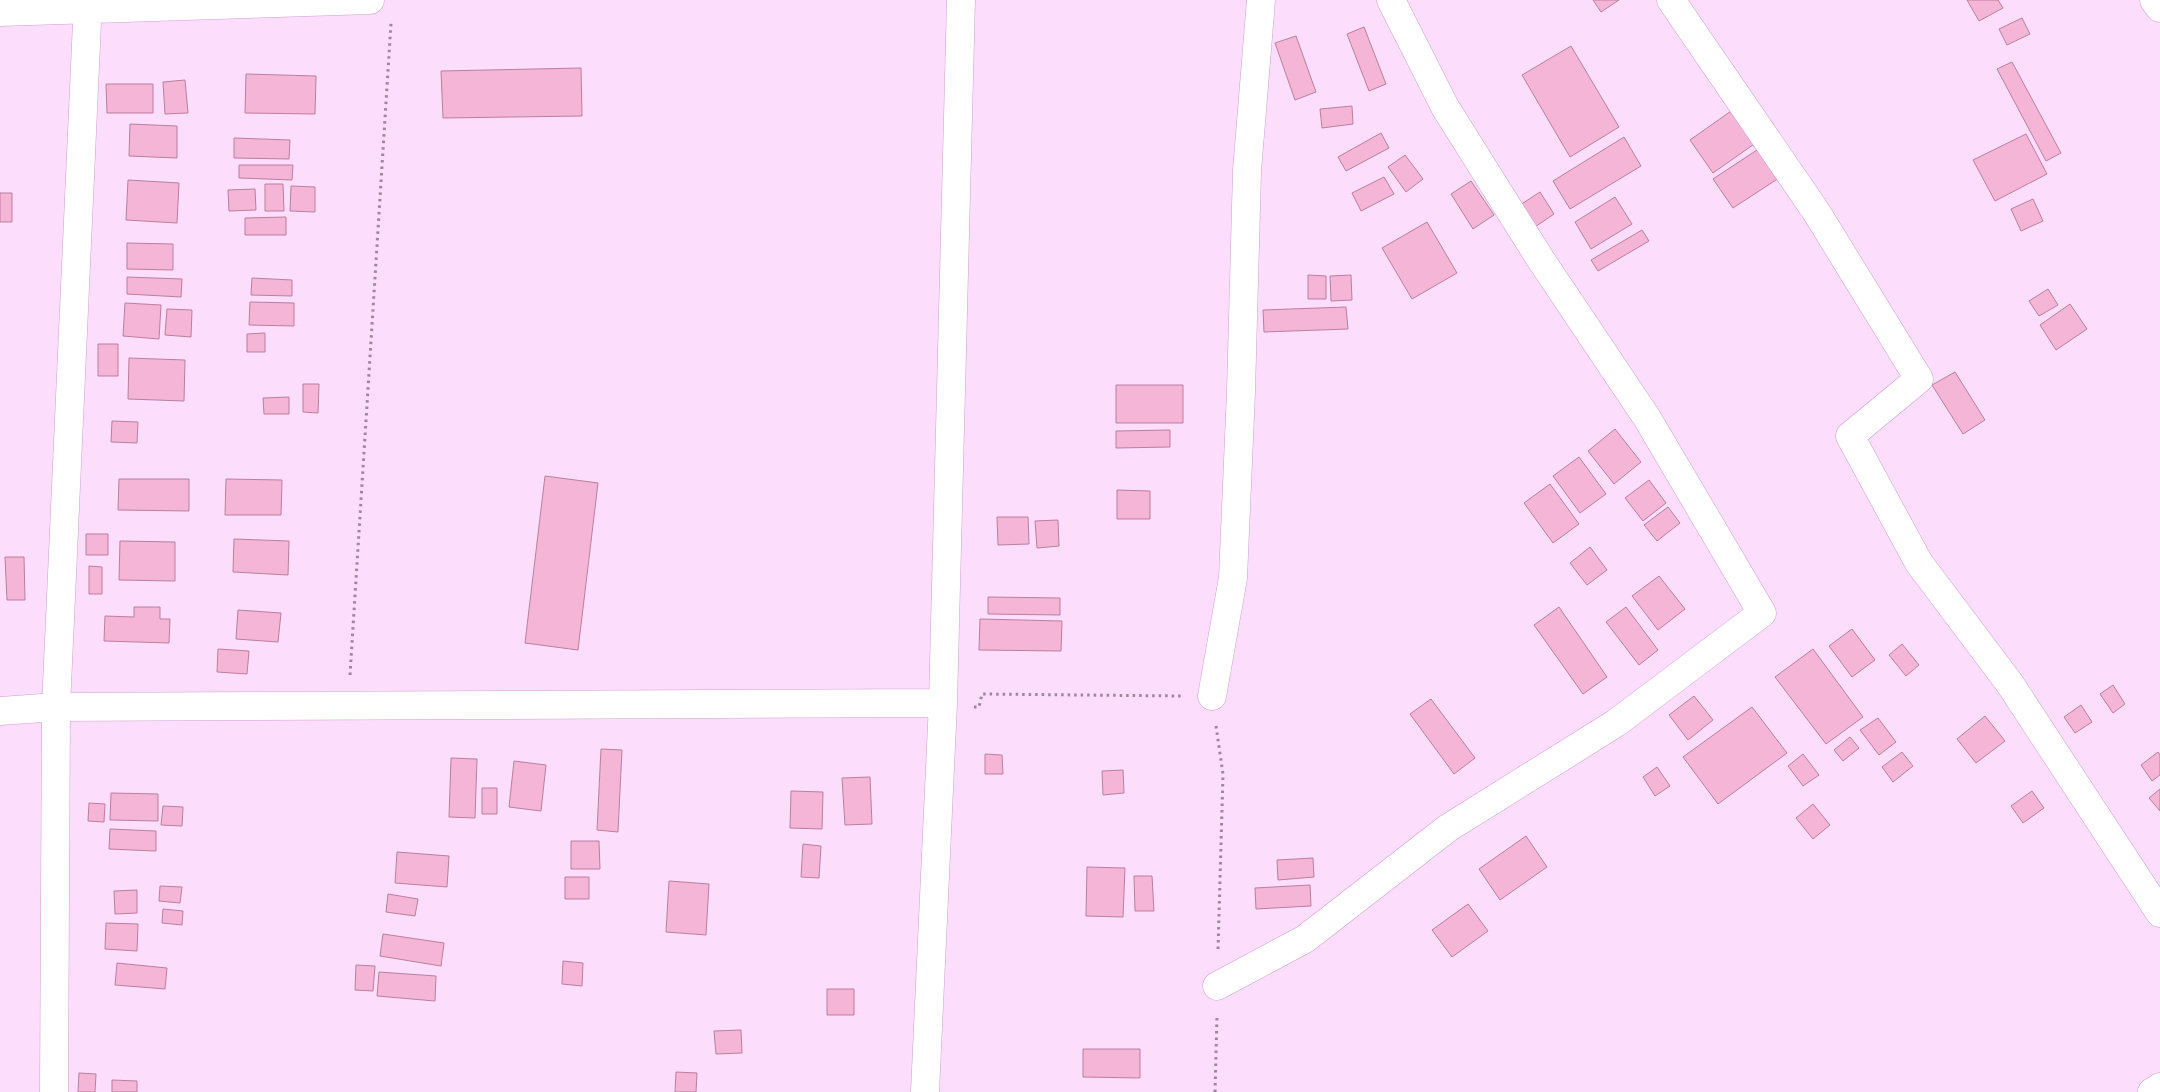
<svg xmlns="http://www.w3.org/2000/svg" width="2160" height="1092" viewBox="0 0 2160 1092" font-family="Quicksand,sans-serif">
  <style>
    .building { fill: #f5b5d6; stroke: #bb7f9f }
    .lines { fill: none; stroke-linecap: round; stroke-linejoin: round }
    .street-casing { stroke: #d0a0cf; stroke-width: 29 }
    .path { stroke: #9f859e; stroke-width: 3; stroke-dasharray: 2.5 4; stroke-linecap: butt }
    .street { stroke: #fff; stroke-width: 28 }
  </style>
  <rect width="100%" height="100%" fill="#fcddfb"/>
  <!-- building -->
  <path class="building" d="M1593 0H1619L1601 12Z
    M1967 0H1998L2003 8 1979 21Z
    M2022 18 2030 34 2007 45 1999 29Z
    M1364 27 1386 84 1369 91 1347 34Z
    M1296 36 1316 92 1295 100 1275 43Z
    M1571 46 1619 127 1570 157 1522 75Z
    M2012 62 2061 153 2046 161 1997 69Z
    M581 68 582 116 443 118 441 71Z
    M246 74 316 76 315 114 245 113Z
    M185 80 188 113 165 114 163 82Z
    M106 84H153V113H107Z
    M1352 106 1353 124 1322 128 1320 109Z
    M1734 109 1757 142 1713 173 1690 140Z
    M130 124 177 126V158L129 156Z
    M1381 133 1389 148 1346 171 1338 157Z
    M2026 134 2047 174 1995 201 1973 160Z
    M1624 137 1641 166 1570 209 1553 181Z
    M234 138 290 140 289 159 234 158Z
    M1760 148 1779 178 1733 208 1713 179Z
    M1405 155 1423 179 1406 192 1388 167Z
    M239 165H293L292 180 239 178Z
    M1384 177 1394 194 1361 211 1352 193Z
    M128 180 179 183 177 223 126 220Z
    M1471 181 1494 215 1473 229 1451 194Z
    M265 184H283L284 211H265Z
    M291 186 315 187V212L290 211Z
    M255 189 256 210 229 211 228 190Z
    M1540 192 1554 214 1535 227 1520 205Z
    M0 193H12V222H0Z
    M1615 197 1632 224 1591 249 1575 222Z
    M2033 199 2043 221 2021 231 2011 209Z
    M286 217V235H245V218Z
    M1427 222 1457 273 1412 299 1382 248Z
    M1642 230 1649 241 1598 271 1591 260Z
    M127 243 173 244V270L127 269Z
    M1308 275 1326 276V299H1308Z
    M1351 275 1352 300 1331 301 1330 276Z
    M127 277 182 279 181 297 127 294Z
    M252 278 292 280V296L251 295Z
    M2048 289 2058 305 2039 316 2029 301Z
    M250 302 294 303V326L249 325Z
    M125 303 161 305 159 339 123 336Z
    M2070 304 2087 329 2056 350 2040 325Z
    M1346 307 1348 329 1264 332 1263 310Z
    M167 309 192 310 191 337 165 335Z
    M265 333V352H247V334Z
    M98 344H118V376H98Z
    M129 358 185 360 184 401 128 399Z
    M1955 372 1985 420 1963 434 1932 385Z
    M303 384H319L318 413 303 412Z
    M1116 385H1183V423H1116Z
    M289 397V414H264L263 398Z
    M112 421 138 422 137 443 111 442Z
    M1615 429 1641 462 1614 484 1588 451Z
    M1170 430V447L1116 448V431Z
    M1579 457 1606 494 1580 513 1553 476Z
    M545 476 598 483 578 650 525 643Z
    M119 479H189V511L118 510Z
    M226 479 282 480 281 515H225Z
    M1649 480 1666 503 1643 521 1625 498Z
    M1550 484 1579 524 1553 543 1524 503Z
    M1117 490 1150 491V519H1117Z
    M1668 507 1680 523 1657 541 1644 525Z
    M997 517H1028L1029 544 998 545Z
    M1058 520 1059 546 1037 548 1035 521Z
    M86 534H108V555H86Z
    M234 539 289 541 288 575 233 572Z
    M120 541 175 542V581L119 580Z
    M1590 547 1607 570 1587 585 1570 563Z
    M5 557H24L25 600H7Z
    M89 566 102 567V594H89Z
    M1659 576 1685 609 1658 630 1632 596Z
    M988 597 1060 598V615L988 614Z
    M134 607H160V619H170L169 643 104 641 105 616 134 617Z
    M1559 607 1607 677 1583 694 1534 625Z
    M1626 607 1658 650 1639 665 1606 622Z
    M238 610 281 613 278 642 236 639Z
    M980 619 1062 621 1061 651 979 650Z
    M1852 629 1875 660 1852 677 1829 646Z
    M1902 644 1919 665 1906 676 1889 655Z
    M218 649 249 651 247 674 217 672Z
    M1813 649 1863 717 1826 744 1775 677Z
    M2113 685 2125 704 2113 713 2100 694Z
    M1694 696 1713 720 1688 740 1669 715Z
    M1431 699 1475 758 1454 774 1410 714Z
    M2081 705 2092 722 2075 733 2064 717Z
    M1752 707 1787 753 1718 804 1683 757Z
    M1985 716 2005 741 1976 763 1957 739Z
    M1878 718 1896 742 1879 755 1860 730Z
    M1850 737 1859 748 1843 761 1834 750Z
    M601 749 622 750 618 832 597 830Z
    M1902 752 1913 766 1893 782 1882 767Z
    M2158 752 2160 755V775L2152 781 2141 765Z
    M985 754 1002 755 1003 774H985Z
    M1803 754 1819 775 1803 786 1788 766Z
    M451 758 477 759 475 818 449 817Z
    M514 761 546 765 541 811 509 807Z
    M1657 767 1670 786 1655 796 1643 777Z
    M1123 770 1124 793 1103 795 1102 771Z
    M870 777 872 824 845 825 842 778Z
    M482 788H497V814H482Z
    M2160 789V811L2149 798Z
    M791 791 823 792 822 829 790 828Z
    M2032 791 2044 808 2023 823 2011 806Z
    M111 793 158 794V821L110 820Z
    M89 803 105 804 104 822 88 821Z
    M1813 804 1830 825 1813 839 1796 818Z
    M163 806 183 807 182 826 161 825Z
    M110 829 156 831V851L109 849Z
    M1526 836 1547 867 1500 900 1479 869Z
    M571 841H599L600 869H571Z
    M803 844 821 846 819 878 801 877Z
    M397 852 449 856 447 887 395 883Z
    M1313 858 1314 877 1278 880 1277 860Z
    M1087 867 1125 868 1123 917 1086 916Z
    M1134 876H1152L1154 911H1135Z
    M565 877H589V899H565Z
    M669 881 709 884 706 935 666 932Z
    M1310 885 1311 906 1256 909 1255 888Z
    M160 886 182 887 180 903 159 901Z
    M137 890V913L115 914 114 891Z
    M388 894 418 899 415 916 386 912Z
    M1468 904 1488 931 1452 957 1432 930Z
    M163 909 183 911 182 925 162 923Z
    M106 923 138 924 137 951 105 949Z
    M383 934 444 943 441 966 380 956Z
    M563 961 583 963 582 986 562 984Z
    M117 963 167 968 165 989 115 985Z
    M356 965 375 966 373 991 355 990Z
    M379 972 436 976 435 1001 377 996Z
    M827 989H854V1015H827Z
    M741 1030 742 1053 716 1054 714 1031Z
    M1083 1049H1140V1078L1083 1077Z
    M676 1072 697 1073 696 1092H675Z
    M79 1073 96 1074 95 1092H78Z
    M112 1080 137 1081V1092H112Z"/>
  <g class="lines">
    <!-- street casing -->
    <g class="street-casing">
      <path id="street" d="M1671 0 1817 213 1919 379 1850 436 1919 563 2010 684 2160 913
        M2154 0 2160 8
        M0 12 370 0
        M1212 696 1233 578 1241 392 1247 171 1261 0
        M0 711 56 707 943 703
        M1217 986 1305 939 1448 828 1616 723 1762 613 1647 418 1541 260 1445 107 1391 0
        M54 1092 56 707 88 0
        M925 1092 943 703 961 0
        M2152 1092 2160 1087"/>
    </g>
    <!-- path -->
    <path class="path" d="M350 675 391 23
      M974 707H979L982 694 1182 696
      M1216 726 1223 774 1218 950
      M1215 1092 1217 1016"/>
    <!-- street -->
    <use href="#street" class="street"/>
  </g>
</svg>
